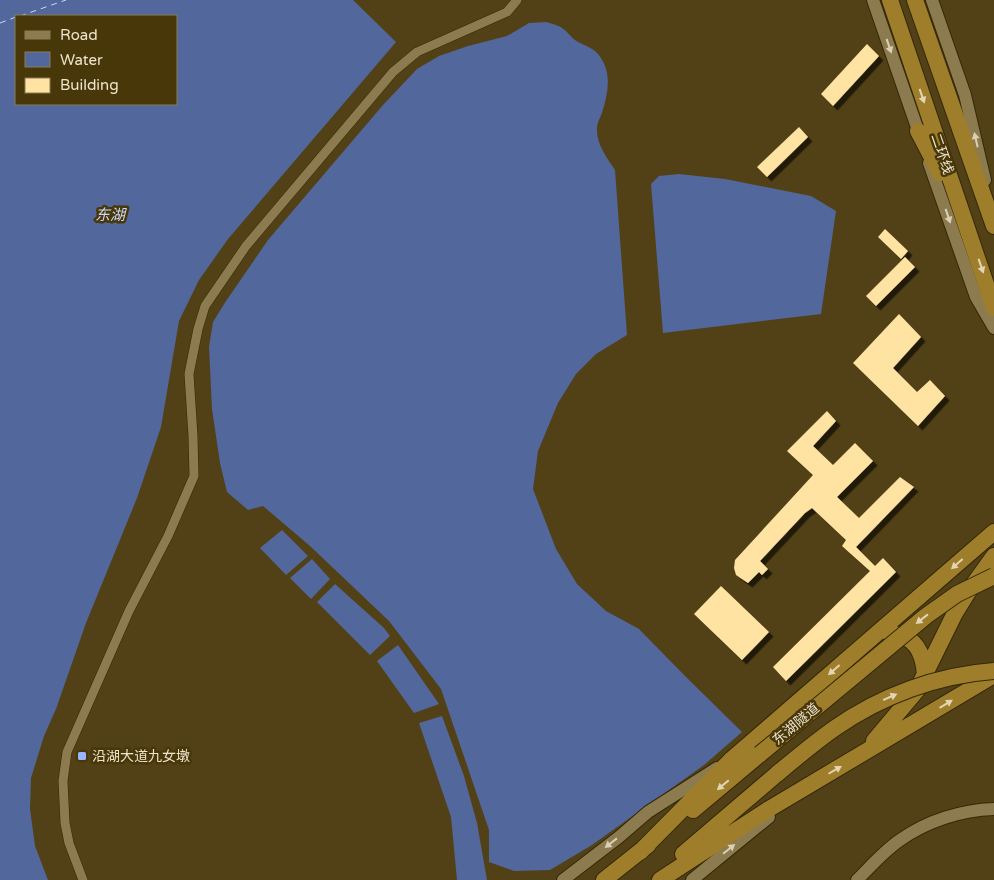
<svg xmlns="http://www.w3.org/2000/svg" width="994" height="880" viewBox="0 0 994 880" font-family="'Varela Round','Noto Sans SC',sans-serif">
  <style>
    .water { fill: #52679b; fill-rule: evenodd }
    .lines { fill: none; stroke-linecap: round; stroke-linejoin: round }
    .ferry { stroke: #cad8f8; stroke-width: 1; stroke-dasharray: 6 5; stroke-linecap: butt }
    .building { fill: #ffe3a3; filter: url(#shadow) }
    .street-casing { stroke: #352807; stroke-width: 10 }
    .secondary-casing { stroke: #352807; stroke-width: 14 }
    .highway-casing { stroke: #352807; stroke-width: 18 }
    .street { stroke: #8d7b50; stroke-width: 9 }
    .secondary { stroke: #8d7b50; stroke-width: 12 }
    .highway { stroke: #9e7e2a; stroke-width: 16 }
    .highway-bridge-casing { stroke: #352807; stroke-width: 18; stroke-linecap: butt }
    .highway-bridge { stroke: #9e7e2a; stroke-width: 16 }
    .oneway { fill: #dbcfb4 }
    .oneway2 { fill: #e2d5b5 }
    .poi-dot { fill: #99b5fd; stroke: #473709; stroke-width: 2 }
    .labels { text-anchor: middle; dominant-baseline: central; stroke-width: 5; stroke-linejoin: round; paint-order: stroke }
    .street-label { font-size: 14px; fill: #eee4cd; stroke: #473709 }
    .poi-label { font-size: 14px; fill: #eee4cd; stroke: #473709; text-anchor: start }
    .water-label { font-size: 15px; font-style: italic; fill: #cad8f8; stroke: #473709 }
  </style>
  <defs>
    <filter id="shadow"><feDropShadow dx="4.5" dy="4.5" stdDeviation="0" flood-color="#0009"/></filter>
  </defs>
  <rect width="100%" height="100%" fill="#524116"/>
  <!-- water -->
  <path class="water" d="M0 0H353L396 42 228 239 199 280 179 321 161 427 137 498 86 623 56 709 44 736 31 778 30 809 35 846 48 880H0ZM16 16H176V104H16Z
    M546 22C565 27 562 28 575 40 582 45 592 47 598 54 613 72 608 93 602 113 600 118 597 123 597 128 596 144 607 158 615 170L627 335 596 354 576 374 558 403 538 451 533 489 556 549 577 584 606 611 639 629 685 676 742 732 704 765 592 845 550 870 514 871 489 862V830L441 689 389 621 310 546 263 506 248 510 227 492 220 463 212 409 209 347 213 322 226 301 268 240 383 105 417 69 439 56 468 46 507 36 529 23Z
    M679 174 725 179 811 196 836 211 821 314 663 333 651 184 659 176Z
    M282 530 308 556 286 575 260 548Z
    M312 559 330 579 311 599 290 578Z
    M335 584 384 628 390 636 370 655 317 602Z
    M398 645 439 704 414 713 377 661Z
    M442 716 464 776 477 823 487 880H457L451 817 419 723Z"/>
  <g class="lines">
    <!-- ferry -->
    <path class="ferry" d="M20 16 66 0
      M0 23 16 17"/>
  </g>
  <!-- building -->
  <path class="building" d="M867 44 879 56 833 106 821 94Z
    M799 127 808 137 767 177 757 167Z
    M885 229 908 251 901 259 878 237Z
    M905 257 915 267 876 306 866 296Z
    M899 314 921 337 893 368 917 392 930 380 945 396 918 426 853 363Z
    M827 411 836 421 813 446 833 465 855 443 873 461 837 497 859 518 900 477 914 487 856 547 875 566 883 558 896 572 786 681 773 667 870 571 842 546 846 540 812 508 805 513 760 561 768 569 762 575 759 572 748 583 736 575 734 568 735 560 813 475 787 451Z
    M721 586 769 632 742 660 694 614Z"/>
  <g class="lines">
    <!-- street casing -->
    <g class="street-casing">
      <path id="street" d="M83 880 69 843 65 823 63 781 67 752 129 611 168 536 194 476 193 436 189 374 198 329 205 306 246 246 393 72 417 52 507 12 517 0"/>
    </g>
    <!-- secondary casing -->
    <g class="secondary-casing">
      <path id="secondary" d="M873 0 921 139
        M932 0 965 95 985 180
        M929 163 976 297 994 328
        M563 880 619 837 648 812 717 768
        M692 880 769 817
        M857 880C871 866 884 851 900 840 927 821 961 810 994 809"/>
    </g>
    <!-- highway casing -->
    <g class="highway-casing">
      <path id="highway" d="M890 0 994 308
        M915 0 994 226
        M918 131 940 173
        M890 634C915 634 924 654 925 676
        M874 741 917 690 955 613 968 592 994 556
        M693 810 760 754
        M640 852 732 759 994 532
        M683 854 778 773
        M604 880 648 845
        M660 880 769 809 994 675"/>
    </g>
    <!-- street -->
    <use href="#street" class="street"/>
    <!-- secondary -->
    <use href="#secondary" class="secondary"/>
    <!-- highway -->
    <use href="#highway" class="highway"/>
    <!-- highway-bridge casing -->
    <g class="highway-bridge-casing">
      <path id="highway-bridge" d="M760 754 926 616 957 594 994 576
        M778 773C796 758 815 742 835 728 881 696 937 675 994 671"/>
    </g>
    <!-- highway-bridge -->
    <use href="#highway-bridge" class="highway-bridge"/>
  </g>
  <!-- one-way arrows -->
  <defs><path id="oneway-solid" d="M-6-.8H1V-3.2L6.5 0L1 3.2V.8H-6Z" transform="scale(1.25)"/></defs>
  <g class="oneway">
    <use href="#oneway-solid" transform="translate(889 46) rotate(71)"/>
    <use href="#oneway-solid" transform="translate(976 140) rotate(-103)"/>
    <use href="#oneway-solid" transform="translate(948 216) rotate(71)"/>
    <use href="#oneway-solid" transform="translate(611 843) rotate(142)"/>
    <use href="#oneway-solid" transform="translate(729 849) rotate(-39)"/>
  </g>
  <g class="oneway2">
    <use href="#oneway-solid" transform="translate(922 96) rotate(71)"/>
    <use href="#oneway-solid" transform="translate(981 266) rotate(71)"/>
    <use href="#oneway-solid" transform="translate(957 564) rotate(139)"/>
    <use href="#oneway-solid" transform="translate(922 619) rotate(142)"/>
    <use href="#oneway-solid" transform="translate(834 670) rotate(139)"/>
    <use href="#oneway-solid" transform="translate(890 697) rotate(-24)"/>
    <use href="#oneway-solid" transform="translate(946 704) rotate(-31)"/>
    <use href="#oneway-solid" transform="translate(835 770) rotate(-30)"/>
    <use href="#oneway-solid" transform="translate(723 785) rotate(140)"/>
  </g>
  <!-- markers -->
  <rect class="poi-dot" x="77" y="751" width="10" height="10" rx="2.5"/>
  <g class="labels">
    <!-- street labels -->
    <g class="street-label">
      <text transform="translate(942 154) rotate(71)">二环线</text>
      <text transform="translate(796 724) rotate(-40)">东湖隧道</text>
    </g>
    <!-- poi labels -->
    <g class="poi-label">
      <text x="92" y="756">沿湖大道九女墩</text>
    </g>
    <!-- water labels -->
    <g class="water-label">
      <text x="110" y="215">东湖</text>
    </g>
  </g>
  <!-- legend -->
  <rect x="15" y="15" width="162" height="90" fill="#473709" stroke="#8a7c57"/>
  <rect x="25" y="31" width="25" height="8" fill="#8d7b50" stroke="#8a7c57"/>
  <text x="60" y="40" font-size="15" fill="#eee4cd">Road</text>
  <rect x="25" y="52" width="25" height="15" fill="#52679b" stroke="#8a7c57"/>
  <text x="60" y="65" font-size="15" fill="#eee4cd">Water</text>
  <rect x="25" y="78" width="25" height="15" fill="#ffe3a3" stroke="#8a7c57"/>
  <text x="60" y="90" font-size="15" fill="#eee4cd">Building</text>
</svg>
